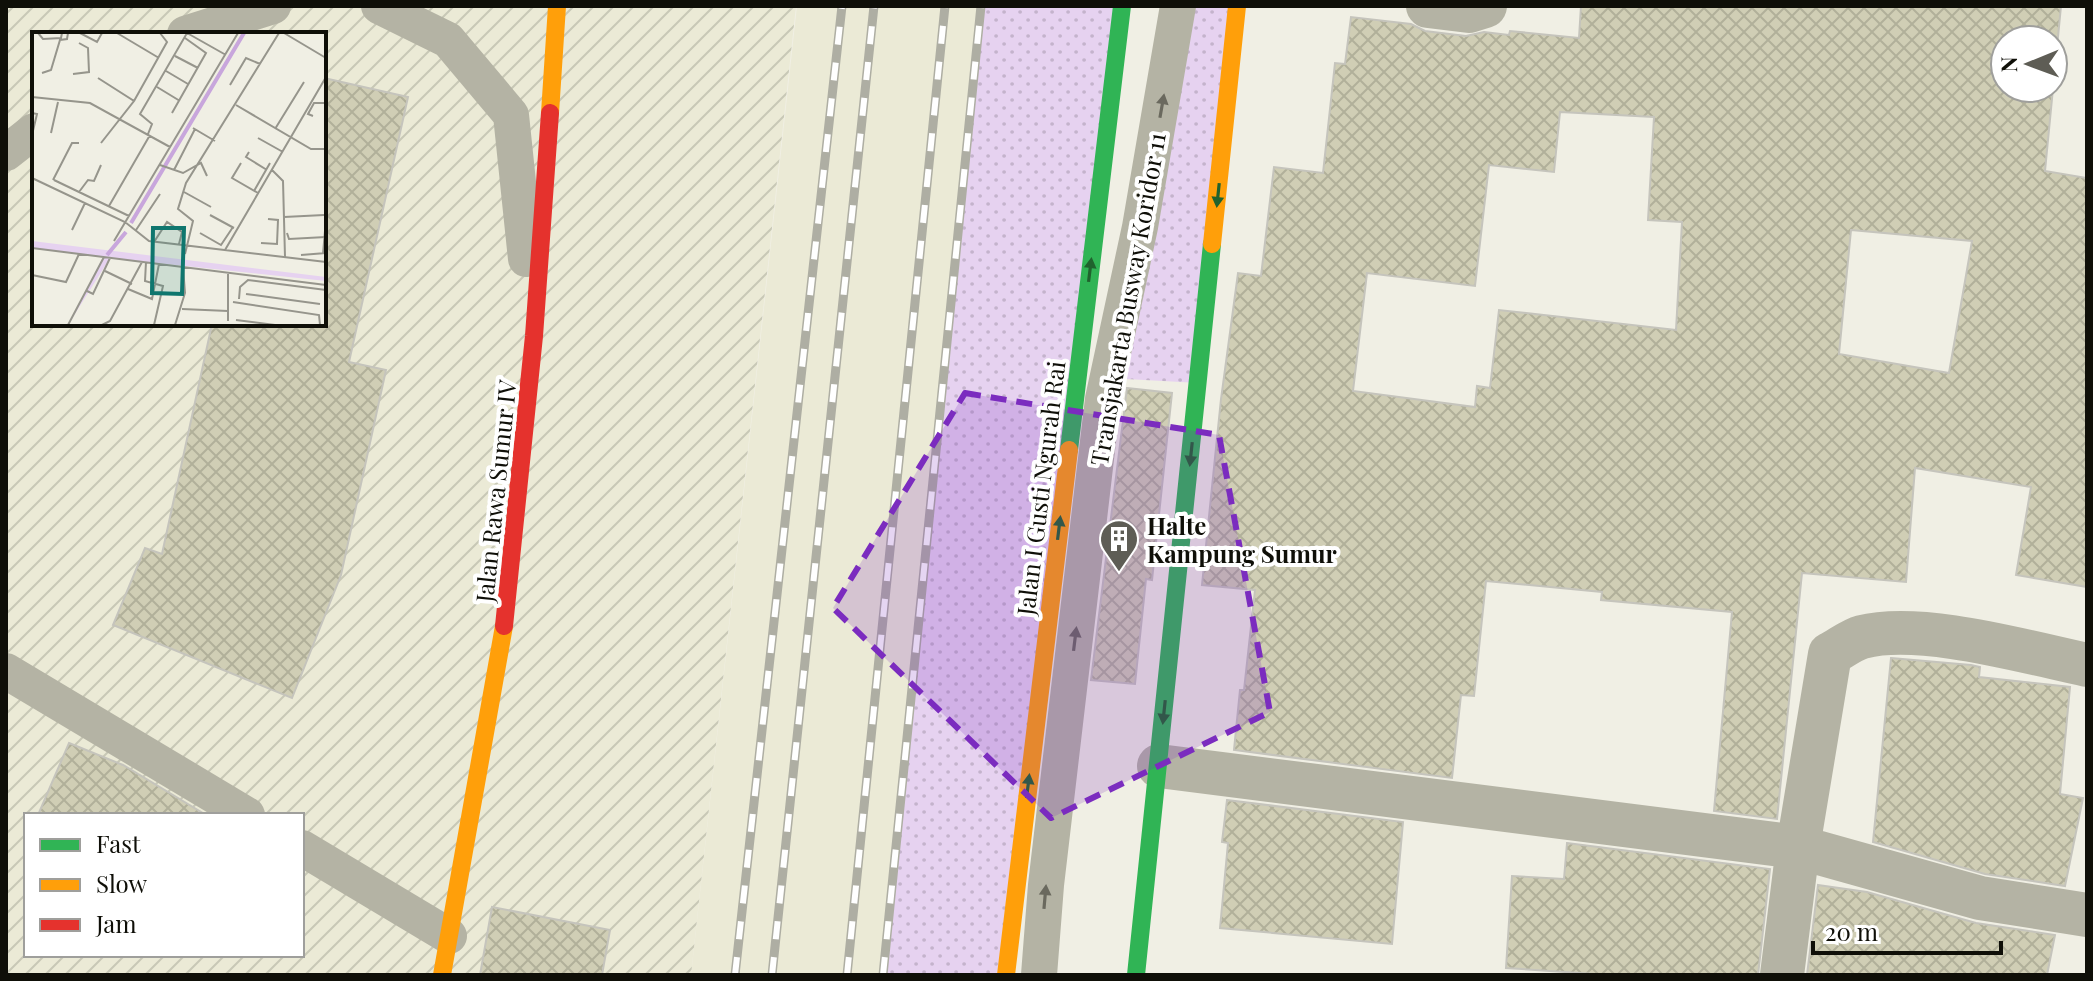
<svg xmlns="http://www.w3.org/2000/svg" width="2093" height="981" viewBox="0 0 2093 981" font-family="'Playfair Display',serif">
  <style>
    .built { fill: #ebead6 }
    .industrial { fill: url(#industrial-furrows); fill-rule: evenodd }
    .grass { fill: url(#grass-dots) }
    .building { fill: url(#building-cross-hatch); stroke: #c5c4bc; stroke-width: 2; fill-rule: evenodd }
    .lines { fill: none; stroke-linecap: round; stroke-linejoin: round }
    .lane { stroke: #b4b3a4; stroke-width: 36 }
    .street { stroke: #b4b3a4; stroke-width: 44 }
    .fast { stroke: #30b455; stroke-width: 18 }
    .slow { stroke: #ff9f0a; stroke-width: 18 }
    .jam { stroke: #e5322d; stroke-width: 18 }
    .rail-casing { stroke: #aeaea3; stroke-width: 9 }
    .rail { stroke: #fff; stroke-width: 6; stroke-dasharray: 18; stroke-linecap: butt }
    .oneway { fill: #6a695e }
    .oneway2 { fill: #20622e }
    .marked { fill: #7b2cbf; fill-opacity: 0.2; stroke: #7b2cbf; stroke-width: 6; stroke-dasharray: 16 10; stroke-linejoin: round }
    .labels { text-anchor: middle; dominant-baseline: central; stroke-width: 8; stroke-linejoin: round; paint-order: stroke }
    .street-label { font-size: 24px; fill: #0f0f08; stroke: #fff }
    .poi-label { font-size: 24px; font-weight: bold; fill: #0f0f08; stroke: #fff; text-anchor: start }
    .inset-river { fill: none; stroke: #c8a6dc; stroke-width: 4 }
    .inset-road { fill: none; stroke: #96958c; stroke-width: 2 }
    .view { fill: #0f766e; fill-opacity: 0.15; stroke: #0f766e; stroke-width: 4 }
    .inset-edge { fill: none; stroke: #0f0f08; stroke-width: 4 }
  </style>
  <defs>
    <pattern id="industrial-furrows" width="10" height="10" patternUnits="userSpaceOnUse" patternTransform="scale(2)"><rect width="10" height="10" fill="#ebead6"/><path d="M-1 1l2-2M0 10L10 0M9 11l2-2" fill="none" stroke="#c8c8b6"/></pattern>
    <pattern id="grass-dots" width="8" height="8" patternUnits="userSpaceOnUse" patternTransform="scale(2)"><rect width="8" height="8" fill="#e6d2f0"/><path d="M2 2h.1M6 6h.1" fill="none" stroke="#c4b3cc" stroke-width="1.8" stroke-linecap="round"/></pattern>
    <pattern id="building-cross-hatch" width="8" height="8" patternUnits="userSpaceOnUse" patternTransform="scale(2)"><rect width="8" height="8" fill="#d0ceb5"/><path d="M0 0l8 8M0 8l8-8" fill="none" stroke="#b1b09a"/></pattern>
  </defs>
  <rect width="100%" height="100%" fill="#f0efe4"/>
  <!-- built -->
  <path class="built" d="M797 6H982L883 975H691Z"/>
  <!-- industrial -->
  <path class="industrial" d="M6 6H796L691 975H6ZM34 34H324V324H34ZM26 815H302V955H26Z"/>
  <!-- grass -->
  <path class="grass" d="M981 6H1122L1008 975H883Z
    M1178 6H1238L1199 383 1108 378Z"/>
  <!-- building -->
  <path class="building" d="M1581 6H2061L2045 171 2087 178V587L2016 575 2031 487 1915 468 1906 582 1802 573 1777 819 1714 811 1732 612 1601 600 1602 592 1486 581 1474 696 1461 695 1452 778 1234 750 1240 690H1244L1255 590 1202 585 1221 399 1238 273 1261 276 1274 167 1323 173 1335 63 1345 64 1351 17 1411 24 1425 31 1466 36 1484 32 1509 35 1510 31 1579 38ZM2005 40H2053V88H2005ZM1560 112 1654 117 1648 220 1682 222 1676 330 1499 310 1490 388 1477 386 1475 407 1353 391 1367 273 1475 286 1489 165 1554 172ZM1851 230 1972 241 1949 373 1839 354Z
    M324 78 408 97 349 362 386 370 341 575 292 698 113 625 145 548 162 554 212 324H324Z
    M1127 388 1172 393 1152 580 1146 579 1135 684 1091 680Z
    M1891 658 1971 665 1980 667 1979 677 2070 687 2060 794 2083 798 2065 886 1985 874 1873 842Z
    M69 743 123 765 206 815H38Z
    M1227 800 1403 822 1392 944 1220 928 1228 843 1222 842Z
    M1567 843 1770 869 1758 975H1609L1506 968 1512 876 1564 879Z
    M1818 885 1867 892 1976 923 2055 935 2047 975H1807Z
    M492 907 610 930 602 975H480Z"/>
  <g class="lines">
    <!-- lane -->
    <path class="lane" d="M379 6 448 40 511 115 526 259
      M185 34 273 6
      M6 153 34 131
      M6 671 247 815
      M302 848 449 936
      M1039 975 1046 885 1103 399 1140 227 1178 6"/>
    <!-- street -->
    <path class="street" d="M1428 6 1469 11 1485 6
      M1159 766 1798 847 1980 898 2087 915
      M1782 975 1798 847 1830 654C1840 649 1851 640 1862 637 1921 622 2026 652 2087 665"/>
    <!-- fast -->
    <path class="fast" d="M1069 450 1122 6
      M1136 975 1212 244"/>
    <!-- slow -->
    <path class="slow" d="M550 113 557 6
      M1212 244 1237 6
      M442 975 504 626
      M1006 975 1069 450"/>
    <!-- jam -->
    <path class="jam" d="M504 626 534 336 550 113"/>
    <!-- rail casing -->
    <g class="rail-casing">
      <path id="rail" d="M735 975 842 6
        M772 975 874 6
        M847 975 945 6
        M883 975 981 6"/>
    </g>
    <!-- rail -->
    <use href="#rail" class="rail"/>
  </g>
  <!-- one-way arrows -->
  <defs><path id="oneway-solid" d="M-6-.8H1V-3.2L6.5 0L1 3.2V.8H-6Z" transform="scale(2)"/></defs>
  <g class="oneway">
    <use href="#oneway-solid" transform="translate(1162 106) rotate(-80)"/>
    <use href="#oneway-solid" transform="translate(1075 639) rotate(-83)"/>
    <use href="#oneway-solid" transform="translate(1045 897) rotate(-85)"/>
  </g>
  <g class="oneway2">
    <use href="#oneway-solid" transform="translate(1218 195) rotate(96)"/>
    <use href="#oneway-solid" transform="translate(1090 270) rotate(-83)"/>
    <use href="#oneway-solid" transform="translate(1191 454) rotate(96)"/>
    <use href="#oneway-solid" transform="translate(1059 528) rotate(-83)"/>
    <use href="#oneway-solid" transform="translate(1164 712) rotate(96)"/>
    <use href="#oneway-solid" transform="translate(1028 786) rotate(-83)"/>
  </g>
  <!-- marked area -->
  <path class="marked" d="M965 393 1219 435 1270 712 1051 818 833 608Z"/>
  <!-- icons -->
  <defs>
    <g id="building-pin" transform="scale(2)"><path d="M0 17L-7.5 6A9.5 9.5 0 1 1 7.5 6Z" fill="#5e5d55" stroke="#fff"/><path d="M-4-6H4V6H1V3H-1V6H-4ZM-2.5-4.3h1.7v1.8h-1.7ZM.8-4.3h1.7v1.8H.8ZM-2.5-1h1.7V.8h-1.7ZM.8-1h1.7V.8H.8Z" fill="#fff"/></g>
  </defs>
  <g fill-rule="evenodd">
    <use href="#building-pin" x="1119" y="539"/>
  </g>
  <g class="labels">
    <!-- street labels -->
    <g class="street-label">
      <text transform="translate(1127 299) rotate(-80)">Transjakarta Busway Koridor 11</text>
      <text transform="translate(1040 488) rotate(-83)">Jalan I Gusti Ngurah Rai</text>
      <text transform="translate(495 491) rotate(-84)">Jalan Rawa Sumur IV</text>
    </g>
    <!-- poi labels -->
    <g class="poi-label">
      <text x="1147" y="525">Halte<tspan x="1147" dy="28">Kampung Sumur</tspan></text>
    </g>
  </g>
  <!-- overview -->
  <g transform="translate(32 32)">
    <rect width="294" height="294" fill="#f0efe4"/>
    <path d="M0 209 294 245V249L78 226 36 293 71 225 0 216Z" fill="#e6d2f0"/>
    <path class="inset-river" d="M99 191 212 1M75 223 94 200"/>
    <path class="inset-road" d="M6 1 11 7 29 6 30 1M48 1 65 10 70 1M85 1 127 26M252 1 294 26M143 24 166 36M134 39 156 52M10 41 19 38 28 8 35 7 36 1M41 42 57 40 56 16 47 11M66 46 102 69 69 111M198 53 214 26 228 32M125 55 148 69M0 65 58 71 138 115M102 69 135 10 128 1M204 73 279 117H294M0 81 5 82 0 103M140 81 174 21 153 6M281 84 276 82 282 71H294M161 96 183 109M243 97 272 50M19 101 26 70M116 102 120 92 108 82 155 1 194 23M226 106 251 120M217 120 214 125 235 138M209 131 200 146 226 161M128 133 151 141 169 131 175 144M142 138 163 97M240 138 251 149 253 225M294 142V183M0 146 93 190 117 209 294 230M21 148 40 111H47M22 148 97 184M222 159 238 131M47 160 56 148 62 149 69 133M152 160 179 175M77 174 118 103M178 183 202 196M252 185 292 183M40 198 53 171M104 198 128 162M168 201 189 213 201 195M255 201 257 207 294 205M82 209 206 1M122 210 135 190 150 200 147 212M229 211 245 212 246 188 236 187M0 216 294 253M193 218 294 45M153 222 161 189 146 177 154 151 247 1M291 222 294 187M269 223 294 221M114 230 113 249 131 254 122 293M73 239 100 252M196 241V289M0 243 34 250 47 222M96 257 120 267 127 232M55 259 61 262 78 226M214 262 288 272M207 267 208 255 216 248 294 258M201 270 287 283 288 293M150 277 196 279M204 288 243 293M36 293 72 225M70 293 78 289 110 230M143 293 153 261 151 235"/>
    <path class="view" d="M121 196H152L150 262 120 261Z"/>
    <rect width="294" height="294" class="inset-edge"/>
  </g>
  <!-- border -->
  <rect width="2093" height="981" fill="none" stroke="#0f0f08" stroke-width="16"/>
  <!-- legend -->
  <rect x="24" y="813" width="280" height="144" fill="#ffffff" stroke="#9f9f9c" stroke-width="2"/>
  <rect x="40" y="839" width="40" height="12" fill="#30b455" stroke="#9f9f9c" stroke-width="2"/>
  <text x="96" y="853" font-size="24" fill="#0f0f08">Fast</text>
  <rect x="40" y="879" width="40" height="12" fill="#ff9f0a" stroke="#9f9f9c" stroke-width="2"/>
  <text x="96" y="893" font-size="24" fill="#0f0f08">Slow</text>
  <rect x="40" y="919" width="40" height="12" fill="#e5322d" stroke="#9f9f9c" stroke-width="2"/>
  <text x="96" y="933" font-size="24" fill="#0f0f08">Jam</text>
  <!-- north arrow -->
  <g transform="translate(2029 64) rotate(269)"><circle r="38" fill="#ffffff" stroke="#9f9f9c" stroke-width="2"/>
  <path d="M0-6L14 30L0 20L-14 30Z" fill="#5e5d55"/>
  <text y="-12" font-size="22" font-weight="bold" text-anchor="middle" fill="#0f0f08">N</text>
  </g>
  <!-- scale -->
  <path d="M1813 941v12h188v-12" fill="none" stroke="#0f0f08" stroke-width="4"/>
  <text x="1825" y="941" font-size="24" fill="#0f0f08" stroke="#ffffff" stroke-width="6" paint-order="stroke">20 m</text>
</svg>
